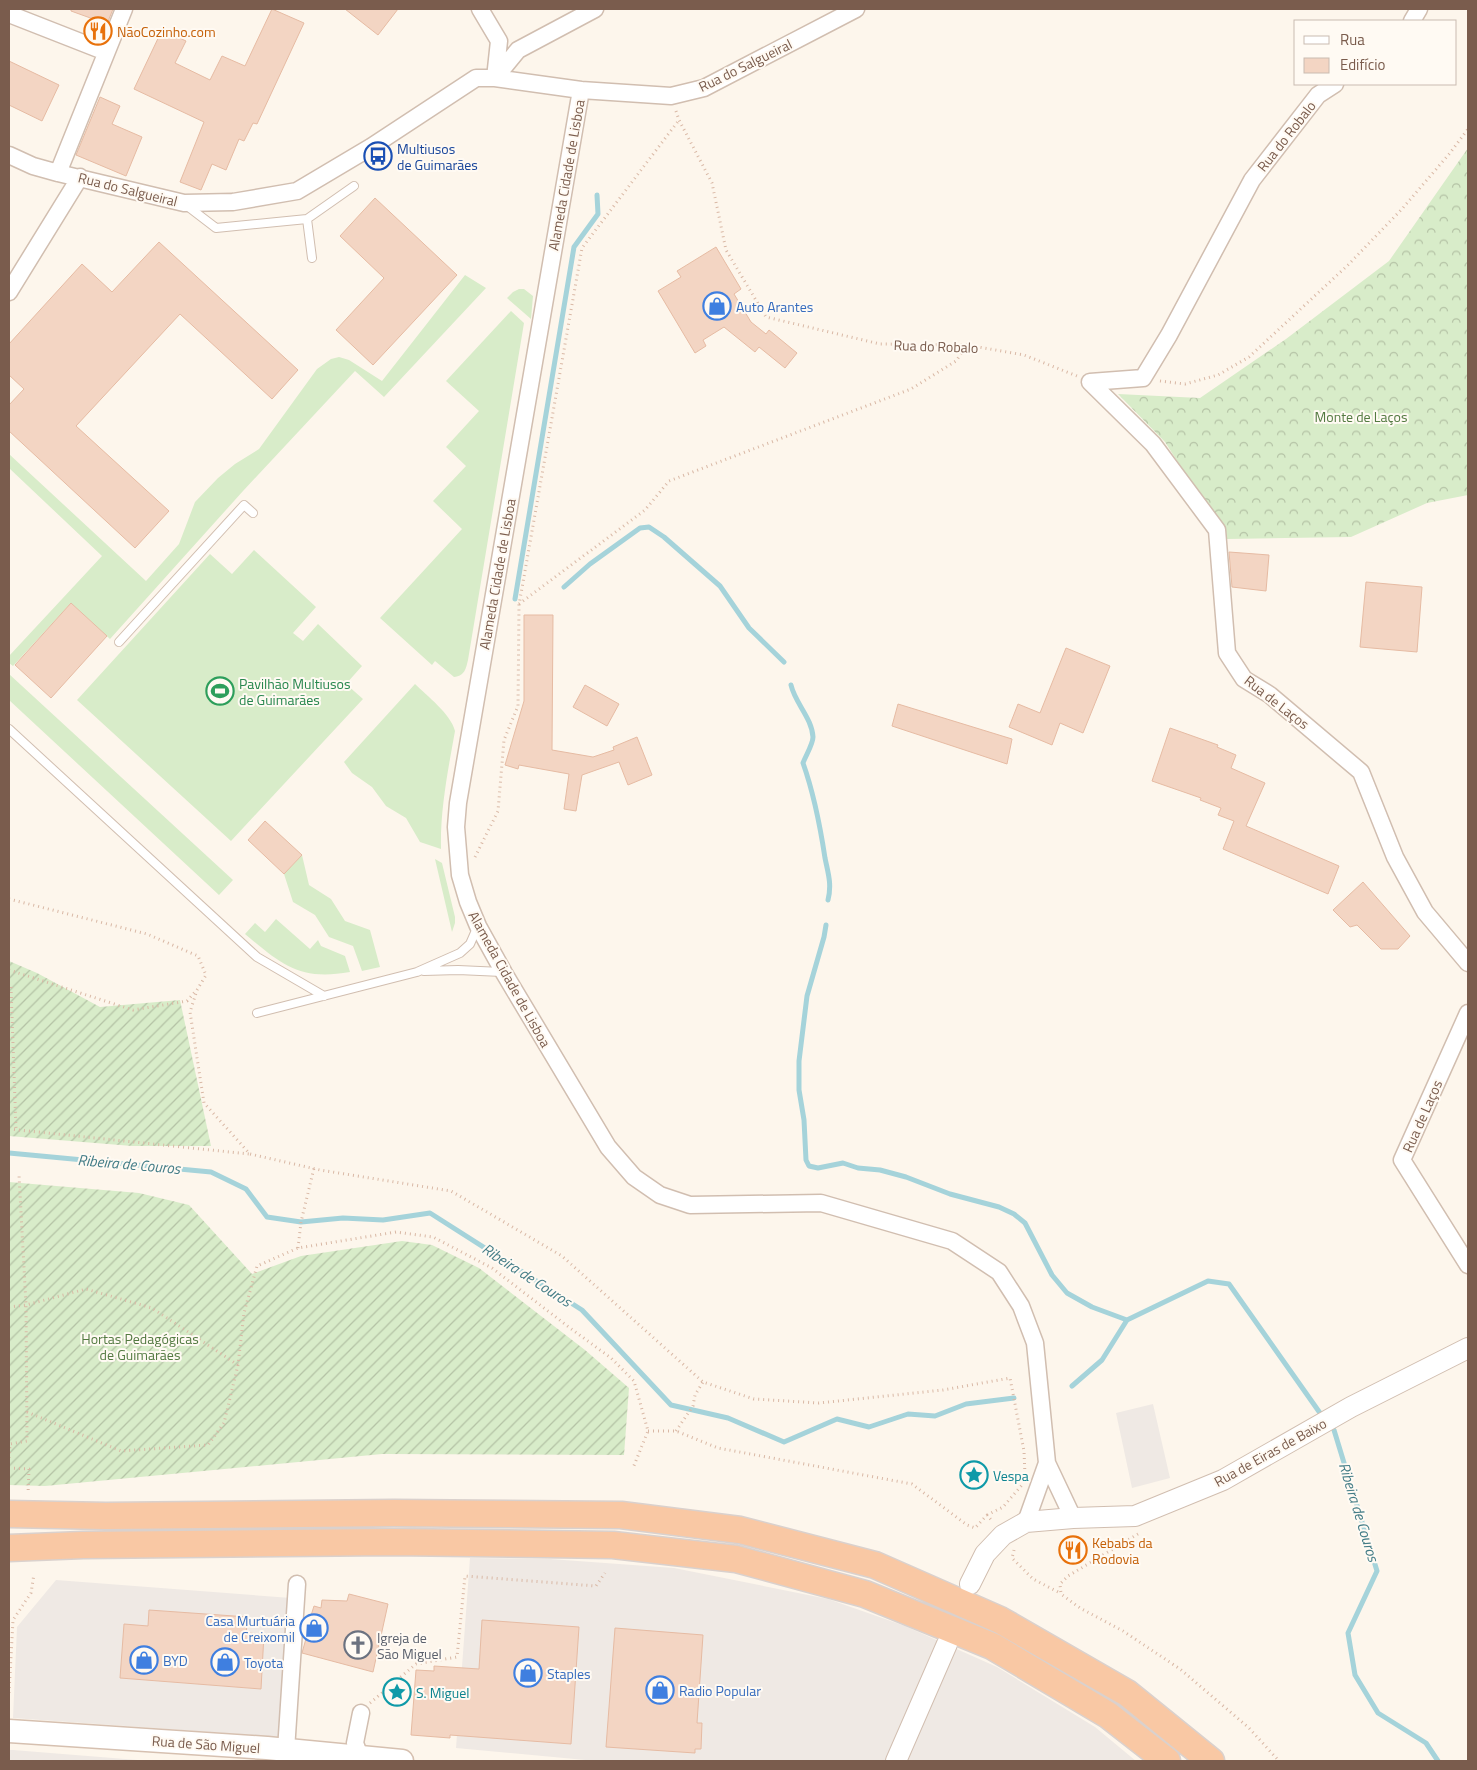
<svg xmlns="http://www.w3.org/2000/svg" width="1477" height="1770" viewBox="0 0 1477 1770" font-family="'Titillium Web',sans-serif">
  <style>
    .industrial { fill: #efe9e4 }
    .grass { fill: #d8ecc9 }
    .forest { fill: url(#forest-crowns) }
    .garden { fill: url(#garden-furrows) }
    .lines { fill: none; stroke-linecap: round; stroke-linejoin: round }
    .stream { stroke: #a5d3da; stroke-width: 5 }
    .building { fill: #f3d5c3; stroke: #e6bba3 }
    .service-casing { stroke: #d1beb0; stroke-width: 10 }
    .minor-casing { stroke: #d1beb0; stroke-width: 19 }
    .tertiary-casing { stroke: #d1beb0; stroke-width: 22 }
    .secondary-casing { stroke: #d6c0b0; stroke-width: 25 }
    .trunk-casing { stroke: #dad1cd; stroke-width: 29 }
    .path { stroke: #d9b8a5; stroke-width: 3; stroke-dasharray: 1 4; stroke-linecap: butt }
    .service { stroke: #fff; stroke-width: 8 }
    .minor { stroke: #fff; stroke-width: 16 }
    .tertiary { stroke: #fff; stroke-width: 20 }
    .secondary { stroke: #fff; stroke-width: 22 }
    .trunk { stroke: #f9c8a4; stroke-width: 26 }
    .labels { text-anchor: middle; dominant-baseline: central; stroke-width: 4; stroke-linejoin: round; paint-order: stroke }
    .food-label { font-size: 14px; fill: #c56008; stroke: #fffaf3; text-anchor: start }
    .street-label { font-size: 14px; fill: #7a5c4d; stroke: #fffaf3 }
    .transit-label { font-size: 14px; fill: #164399; stroke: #fffaf3; text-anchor: start }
    .shop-label { font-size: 14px; fill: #366cbe; stroke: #fffaf3; text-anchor: start }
    .park-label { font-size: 14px; fill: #537a41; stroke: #fffaf3 }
    .leisure-label { font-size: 14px; fill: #27864d; stroke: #fffaf3; text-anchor: start }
    .culture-label { font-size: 14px; fill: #0d838f; stroke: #fffaf3; text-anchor: start }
    .worship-label { font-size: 14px; fill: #5b616d; stroke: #fffaf3; text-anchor: start }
    .water-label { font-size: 15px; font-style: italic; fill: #437c86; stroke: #fffaf3 }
  </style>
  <defs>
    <pattern id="forest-crowns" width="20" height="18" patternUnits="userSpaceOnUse" patternTransform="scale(1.25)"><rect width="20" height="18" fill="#d8ecc9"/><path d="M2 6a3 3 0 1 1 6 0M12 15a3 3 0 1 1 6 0" fill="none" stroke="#b4c2a5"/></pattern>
    <pattern id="garden-furrows" width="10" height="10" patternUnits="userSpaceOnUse" patternTransform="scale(1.25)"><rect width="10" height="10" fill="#d8ecc9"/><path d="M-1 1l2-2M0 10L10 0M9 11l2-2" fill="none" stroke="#b4c2a5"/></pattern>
  </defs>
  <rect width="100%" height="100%" fill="#fdf6ec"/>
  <!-- industrial -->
  <path class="industrial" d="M1153 1404 1170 1478 1132 1488 1116 1413Z
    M470 1558 550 1559 674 1568 828 1599 905 1626 997 1667 1095 1727 1136 1761H596L456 1748Z
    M56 1580 291 1598 279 1737 13 1718 17 1627Z
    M9 1750H13L150 1761H9Z"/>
  <!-- grass -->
  <path class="grass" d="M465 275 486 288 384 397 355 371 243 491 110 639 71 603 13 666 9 663V656L102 556 9 468V454L146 581 179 544 195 502 218 478 235 464 259 449 317 369 331 359 339 357 349 360 382 381Z
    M519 289H524L533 296 531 319 507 298 513 292Z
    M511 311 524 323 468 660C466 668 465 676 454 677L435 661 432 665 380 618 462 529 433 501 466 466 446 447 479 411 446 381Z
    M254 550 316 607 293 633 303 641 318 624 362 666 346 684 363 699 231 841 77 700 210 554 232 574Z
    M9 674 233 880 219 895 9 700Z
    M415 684C427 696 451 714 455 731 448 770 440 810 441 849L420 842 406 818 386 806 372 787 352 773 344 762Z
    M302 855 309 885 331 899 345 921 370 930 380 967 362 971 353 946 329 937 315 915 293 902 284 874Z
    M435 859 442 863 455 917V923L452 932Z
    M276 919 310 949 318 940 321 946 345 956 350 972C300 981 282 965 245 934L255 923 265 932Z"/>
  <!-- forest -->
  <path class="forest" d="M1468 148V495L1427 503 1351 537 1227 539 1165 442 1118 394 1200 398 1286 339 1389 261Z"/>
  <!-- garden -->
  <path class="garden" d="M9 961 37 973 100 1007 180 1000 211 1146H132L9 1136Z
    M9 1182 139 1193 189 1205 252 1274 301 1256 402 1241 432 1245 479 1268 585 1350 629 1388 624 1455 382 1454 45 1486 9 1485Z"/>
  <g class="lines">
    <!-- stream -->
    <path class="stream" d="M564 587 590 564 640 528 649 527 664 537 720 586 749 628 784 662
      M515 599 574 247 598 214 597 195
      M791 685C795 703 812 718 813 737 813 744 806 755 803 763 814 794 820 825 825 858 828 873 832 884 828 900
      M826 925 824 937 807 996 799 1061V1090L804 1120 806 1160 809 1166 818 1168 843 1163 858 1168 880 1170 906 1177 950 1194 999 1207 1014 1214 1025 1223 1052 1275 1067 1293 1092 1307 1127 1320
      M9 1153 211 1172 246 1189 267 1217 301 1222 343 1218 383 1220 430 1213 582 1310 671 1405 728 1418 784 1442 837 1419 869 1427 908 1414 935 1416 966 1404 1014 1398
      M1072 1386 1102 1360 1127 1320 1208 1281 1229 1284 1320 1413
      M1334 1430 1377 1571 1348 1633 1355 1675 1378 1713 1426 1743 1438 1761"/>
  </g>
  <!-- building -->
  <path class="building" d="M71 9H113L107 24 71 11Z
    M272 9 304 23 257 124 253 123 244 141 239 139 226 170 212 164 201 190 180 182 204 122 134 89 162 30 186 41 175 63 210 80 222 56 245 66Z
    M345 9H398L378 35Z
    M9 61 59 85 42 121 9 105Z
    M100 97 120 106 112 124 142 137 126 176 76 155Z
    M375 198 457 275 373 365 336 330 384 278 340 236Z
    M159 242 298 370 272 399 180 314 76 426 169 511 135 548 9 431V405L24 389 9 375V344L82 264 112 292Z
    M716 247 741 289 734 294 751 322 766 334 769 330 797 353 785 368 759 347 755 352 724 327 703 340 706 346 695 353 658 291 681 277 677 271Z
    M1229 552 1269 555 1266 591 1232 587Z
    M1366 582 1422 587 1417 652 1360 647Z
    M71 603 107 636 51 698 15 665Z
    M524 615H553L552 750 593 757 614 750 613 747 637 737 652 775 628 785 619 762 582 775 576 811 564 809 569 774 519 765 518 769 505 765 524 701Z
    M1066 648 1110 666 1083 733 1060 723 1052 745 1009 727 1018 704 1040 713Z
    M585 685 619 704 607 726 573 707Z
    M898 704 1012 739 1007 764 892 726Z
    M1170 728 1218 745 1217 747 1236 755 1231 768 1265 783 1246 826 1339 866 1328 894 1223 849 1234 821 1218 815 1221 808 1200 800 1201 798 1152 781Z
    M265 821 302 855 284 874 248 840Z
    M1363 882 1410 936 1398 949H1381L1357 925 1350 927 1333 910Z
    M349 1594 388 1604 373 1672 302 1653 307 1635H304L305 1621 309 1622 314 1606 321 1608 322 1600 347 1601Z
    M149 1610 248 1617 246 1633 264 1634 261 1689 120 1678 124 1624 148 1626Z
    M482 1620 579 1627 571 1744 450 1735V1738L411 1735 416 1670 434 1671V1666L479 1669Z
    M615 1628 703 1635 697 1723H702L701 1749H695V1753L606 1747Z"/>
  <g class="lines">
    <!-- service casing -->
    <g class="service-casing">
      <path id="service" d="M186 205 216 228 307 219 312 258
        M307 219 354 186
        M119 642 244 505 253 513
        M9 729 257 957 324 996
        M424 971 458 970 502 972
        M257 1013 417 972 460 953 470 944 477 928"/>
    </g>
    <!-- minor casing -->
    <g class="minor-casing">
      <path id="minor" d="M480 9 499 41 495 78 518 50 595 9
        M9 14 106 52
        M1412 21 1419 9
        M581 90 458 803 456 827 460 875 468 902 478 926 504 973 608 1147 634 1177 660 1195 690 1205 821 1203 952 1241 999 1272 1021 1306 1035 1343 1047 1463 1073 1518
        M9 155 33 166 58 173 184 203 233 202 297 191 371 147 476 78H495L581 90 671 96 704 88 856 9
        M58 173 124 9
        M9 292 80 177
        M1090 382 1153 444 1217 530 1227 653 1244 679 1270 695 1361 772 1395 857 1425 912 1468 963
        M1090 382 1143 378 1169 335 1252 180 1318 95 1335 84
        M1468 1013 1402 1160 1468 1265
        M1026 1522 1047 1463
        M286 1750 297 1584
        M360 1761V1757L355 1743 361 1713"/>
    </g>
    <!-- tertiary casing -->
    <g class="tertiary-casing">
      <path id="tertiary" d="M970 1584 985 1554 1003 1535 1026 1522 1073 1518 1135 1516 1223 1480 1351 1407 1468 1348
        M896 1761 947 1644"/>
    </g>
    <!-- secondary casing -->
    <g class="secondary-casing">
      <path id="secondary" d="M9 1731 267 1748 402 1761"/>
    </g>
    <!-- trunk casing -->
    <g class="trunk-casing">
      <path id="trunk" d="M9 1514 106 1516 394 1513 621 1515 740 1530 875 1565 1000 1620 1127 1693 1211 1761
        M9 1548 83 1545 392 1542 613 1545 736 1559 865 1594 992 1646 1108 1715 1167 1761"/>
    </g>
    <!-- path -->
    <path class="path" d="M676 111 679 120 712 183 726 250 766 317 880 344 967 345 1024 355 1077 376
      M1160 381 1185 384 1218 375 1249 357 1348 265 1402 209 1450 153 1468 129
      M519 604 645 510 669 481 911 389 956 361 967 345
      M475 857 498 811 504 740 518 706 519 605 582 248 679 120
      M9 899 147 934 198 956 206 975 197 990 190 1012 204 1103 250 1154 320 1170 451 1191 562 1256 703 1382 754 1399 819 1403 943 1390 1010 1378 1024 1451 1025 1475
      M9 970 133 1010 187 1001 195 992
      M11 987 16 1130
      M9 1129 249 1154
      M298 1248 301 1222 314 1168
      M9 1307 26 1305 86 1289 152 1308 238 1365
      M27 1412 121 1451 208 1445 224 1423 238 1365 244 1313 257 1266 298 1248 396 1232 433 1237 492 1268 570 1328 611 1358 634 1381 648 1431 633 1468
      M648 1431H676L718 1448 912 1484 967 1525 975 1528 987 1515 993 1522
      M676 1431 693 1406 695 1395 703 1382
      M9 1458 10 1444 27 1441 26 1305 19 1175
      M9 1468 29 1469 28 1494
      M987 1515 1003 1507 1022 1485
      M1138 1534 1068 1576 1060 1584 1061 1594 1080 1608 1123 1631 1180 1669 1249 1728 1279 1761
      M1014 1550 1012 1558 1033 1579 1060 1593
      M9 1693 13 1620 31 1593 34 1574
      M370 1703 416 1664 457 1657 465 1576 596 1586 605 1573"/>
    <!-- service -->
    <use href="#service" class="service"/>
    <!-- minor -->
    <use href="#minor" class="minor"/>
    <!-- tertiary -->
    <use href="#tertiary" class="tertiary"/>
    <!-- secondary -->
    <use href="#secondary" class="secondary"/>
    <!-- trunk -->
    <use href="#trunk" class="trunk"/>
  </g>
  <!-- icons -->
  <defs>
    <g id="restaurant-ring" transform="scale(1.4375)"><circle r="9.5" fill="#fffaf3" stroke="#e8710a" stroke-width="1.5"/><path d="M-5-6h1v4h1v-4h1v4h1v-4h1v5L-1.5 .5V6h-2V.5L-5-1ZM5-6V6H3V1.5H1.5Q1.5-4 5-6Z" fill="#e8710a"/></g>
    <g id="bus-ring" transform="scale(1.4375)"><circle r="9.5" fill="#fffaf3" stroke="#1a4fb4" stroke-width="1.5"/><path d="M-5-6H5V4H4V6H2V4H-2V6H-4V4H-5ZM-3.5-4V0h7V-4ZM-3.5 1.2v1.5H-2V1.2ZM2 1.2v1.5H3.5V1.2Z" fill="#1a4fb4"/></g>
    <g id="shop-ring" transform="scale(1.4375)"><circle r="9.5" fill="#fffaf3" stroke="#3f7fe0" stroke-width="1.5"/><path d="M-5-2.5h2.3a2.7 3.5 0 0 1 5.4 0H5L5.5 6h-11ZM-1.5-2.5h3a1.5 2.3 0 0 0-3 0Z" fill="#3f7fe0"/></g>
    <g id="stadium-ring" transform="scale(1.4375)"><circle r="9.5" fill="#fffaf3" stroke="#2e9e5b" stroke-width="1.5"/><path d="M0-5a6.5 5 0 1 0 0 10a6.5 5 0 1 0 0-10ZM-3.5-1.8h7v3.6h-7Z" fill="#2e9e5b"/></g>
    <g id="sight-ring" transform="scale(1.4375)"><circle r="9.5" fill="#fffaf3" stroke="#0f9aa8" stroke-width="1.5"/><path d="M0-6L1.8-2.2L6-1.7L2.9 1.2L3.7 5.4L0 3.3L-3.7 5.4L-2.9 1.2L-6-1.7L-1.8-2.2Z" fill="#0f9aa8"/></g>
    <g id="church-ring" transform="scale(1.4375)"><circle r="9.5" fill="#fffaf3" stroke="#6b7280" stroke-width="1.5"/><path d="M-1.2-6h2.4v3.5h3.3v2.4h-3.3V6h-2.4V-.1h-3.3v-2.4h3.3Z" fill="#6b7280"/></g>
  </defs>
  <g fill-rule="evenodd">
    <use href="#restaurant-ring" x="98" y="31"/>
    <use href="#bus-ring" x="378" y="156"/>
    <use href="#shop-ring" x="717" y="306"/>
    <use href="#stadium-ring" x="220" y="691"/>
    <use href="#sight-ring" x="974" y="1475"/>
    <use href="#restaurant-ring" x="1073" y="1550"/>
    <use href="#shop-ring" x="314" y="1628"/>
    <use href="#church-ring" x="358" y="1645"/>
    <use href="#shop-ring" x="144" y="1660"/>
    <use href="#shop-ring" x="225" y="1662"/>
    <use href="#shop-ring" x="528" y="1673"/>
    <use href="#shop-ring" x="660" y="1690"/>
    <use href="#sight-ring" x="397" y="1692"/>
  </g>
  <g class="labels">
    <!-- food labels -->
    <g class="food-label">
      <text x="117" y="31">NãoCozinho.com</text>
      <text x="1092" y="1542">Kebabs da<tspan x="1092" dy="16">Rodovia</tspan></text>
    </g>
    <!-- street labels -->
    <g class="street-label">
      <text transform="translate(745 65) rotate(-26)">Rua do Salgueiral</text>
      <text transform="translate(1286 136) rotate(-52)">Rua do Robalo</text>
      <text transform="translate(566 175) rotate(-80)">Alameda Cidade de Lisboa</text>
      <text transform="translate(128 189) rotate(14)">Rua do Salgueiral</text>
      <text transform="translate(936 346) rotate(2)">Rua do Robalo</text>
      <text transform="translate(497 574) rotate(-80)">Alameda Cidade de Lisboa</text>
      <text transform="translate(1277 702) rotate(38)">Rua de Laços</text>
      <text transform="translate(510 979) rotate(61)">Alameda Cidade de Lisboa</text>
      <text transform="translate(1422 1116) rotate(-66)">Rua de Laços</text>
      <text transform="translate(1270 1452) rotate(-29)">Rua de Eiras de Baixo</text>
      <text transform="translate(206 1744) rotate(4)">Rua de São Miguel</text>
    </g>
    <!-- transit labels -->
    <g class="transit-label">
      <text x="397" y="148">Multiusos<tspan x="397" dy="16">de Guimarães</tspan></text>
    </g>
    <!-- shop labels -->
    <g class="shop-label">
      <text x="736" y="306">Auto Arantes</text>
      <text x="295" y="1620" text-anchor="end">Casa Murtuária<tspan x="295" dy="16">de Creixomil</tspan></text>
      <text x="163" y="1660">BYD</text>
      <text x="244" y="1662">Toyota</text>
      <text x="547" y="1673">Staples</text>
      <text x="679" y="1690">Radio Popular</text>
    </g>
    <!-- park labels -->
    <g class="park-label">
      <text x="1361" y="416">Monte de Laços</text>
      <text x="140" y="1338">Hortas Pedagógicas<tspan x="140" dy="16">de Guimarães</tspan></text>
    </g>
    <!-- leisure labels -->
    <g class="leisure-label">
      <text x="239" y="683">Pavilhão Multiusos<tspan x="239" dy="16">de Guimarães</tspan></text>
    </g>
    <!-- culture labels -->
    <g class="culture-label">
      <text x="993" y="1475">Vespa</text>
      <text x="416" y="1692">S. Miguel</text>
    </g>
    <!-- worship labels -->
    <g class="worship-label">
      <text x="377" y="1637">Igreja de<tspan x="377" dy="16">São Miguel</tspan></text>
    </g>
    <!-- water labels -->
    <g class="water-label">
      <text transform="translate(129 1164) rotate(5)">Ribeira de Couros</text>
      <text transform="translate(527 1275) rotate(33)">Ribeira de Couros</text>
      <text transform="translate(1359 1512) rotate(73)">Ribeira de Couros</text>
    </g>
  </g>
  <!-- border -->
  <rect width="1477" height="1770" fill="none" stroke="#7a5c4d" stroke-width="20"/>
  <!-- legend -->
  <rect x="1294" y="20" width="162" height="65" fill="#fffaf3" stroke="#cabbb1"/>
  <rect x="1304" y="36" width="25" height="8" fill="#ffffff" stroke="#cabbb1"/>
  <text x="1340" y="45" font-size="15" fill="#7a5c4d">Rua</text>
  <rect x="1304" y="58" width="25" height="15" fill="#f3d5c3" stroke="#cabbb1"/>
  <text x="1340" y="70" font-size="15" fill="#7a5c4d">Edifício</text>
</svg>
